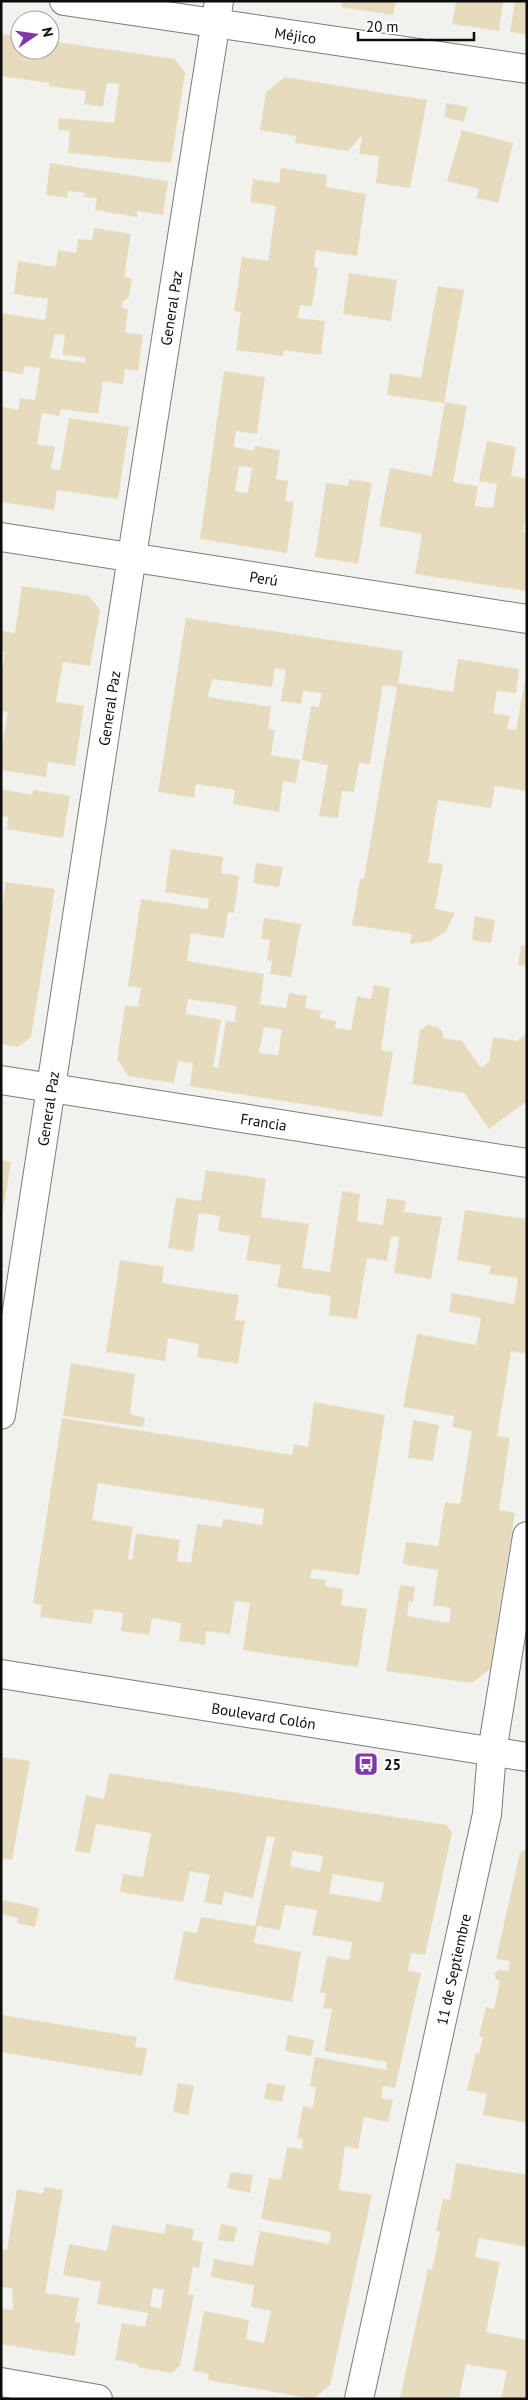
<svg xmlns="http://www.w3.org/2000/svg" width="528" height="2400" viewBox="0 0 528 2400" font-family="'PT Sans',sans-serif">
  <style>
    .building { fill: #e7dbbe; fill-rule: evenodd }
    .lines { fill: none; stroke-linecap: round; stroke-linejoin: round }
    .minor-casing { stroke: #7a7c78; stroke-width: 30 }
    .major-casing { stroke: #7a7c78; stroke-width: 30 }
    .minor { stroke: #fff; stroke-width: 28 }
    .major { stroke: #fff; stroke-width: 28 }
    .labels { text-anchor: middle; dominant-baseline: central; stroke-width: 4; stroke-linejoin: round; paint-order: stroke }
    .street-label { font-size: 15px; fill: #0c0c0b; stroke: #fff }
    .poi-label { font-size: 15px; font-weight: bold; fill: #0c0c0b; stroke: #fff; text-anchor: start }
  </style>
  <rect width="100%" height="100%" fill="#f1f2ee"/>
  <!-- building -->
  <path class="building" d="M342 1H396L393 15 341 7Z
    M456 1H503L499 31 452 24Z
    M515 1H527V35L510 32Z
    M1 34 20 37V50H50V41L175 59 185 73 171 163 68 153 70 131 58 130 59 118 114 123 119 84 107 83 103 107 84 104 86 91 49 86V83L1 76Z
    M285 77 427 100 410 188 376 183 379 156 359 154 362 135 348 151 295 143 296 136 260 130 266 92Z
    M446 103 468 107 464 122 444 117Z
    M462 130 513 143 498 203 476 198 479 189 447 181Z
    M50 163 168 181 163 215 137 211V217L95 210 97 198 84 197 85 193 68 191 67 198 46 195Z
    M281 168 327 175 326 187 366 194 357 256 316 250 314 267 318 268 312 307 300 305 298 318 325 321 321 355 284 350 283 356 236 350 241 312 234 311 242 257 268 261 276 206 250 202 253 179 279 183Z
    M94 228 131 234 124 277 132 279 129 297 122 302V308L128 309 125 332 143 335 138 371 125 369 123 384 103 381 98 414 61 409 59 416 42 413 37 444 55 447 51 469 60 470 69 418 129 427 118 499 57 490 54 510 1 502V407L18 410 20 398 35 400 40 368 24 366 23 374 1 371V313L45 320 48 299 14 294 18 261 56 267 58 250 76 253 78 239 92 240ZM55 334 65 335 62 354 86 358 85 363 50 358Z
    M349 273 397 280 391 321 343 314Z
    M438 286 464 290 444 403 387 395 390 373 421 378Z
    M224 371 265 377 257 434 236 431 234 447 254 451 255 446 280 450 276 479 288 481 285 501 294 502 287 553 200 539ZM239 466 252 468 248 493 235 491Z
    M445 402 467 406 453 482 478 486 475 506 493 508 497 484 479 481 487 441 516 447 511 476 527 479V510L523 532 527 533V591L415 574 422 534 379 526 390 468 432 476Z
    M349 479 372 483 358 564 315 557 326 483 348 486Z
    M22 586 89 596 100 610 90 666 63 662 56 702 84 706 75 766 48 762 46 777 1 770V751L8 712 1 711V677L5 652 1 651V631L15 633Z
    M186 618 291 634 290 642 292 634 403 651 398 683 453 692 458 659 519 669 516 693 497 691 493 713 510 716 507 729 516 730 527 670V791L495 786 491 808 438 800 428 862 443 864 435 909 455 913 446 931 431 941 410 944 412 934 352 925 360 879H364L397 687 383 685 370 764 359 763 354 792 342 791 338 818 319 816 328 765 302 760 311 706 319 707 322 693 303 691 301 704 281 701 286 670 275 668 272 687 212 679 208 697 271 707 268 729 275 730 271 755 300 760 296 783 283 781 279 812 233 804 235 790 196 784 194 798 158 792Z
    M1 789 32 795 33 790 70 796 63 838 7 829 8 817 1 816Z
    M171 849 223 857 221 873 239 876 234 913 228 912 224 938 191 933 187 961 264 974 260 1004 286 1008 289 993 307 996 305 1008 321 1011 320 1018 336 1021 335 1028 351 1030 357 996 371 999 374 985 390 988 381 1050 393 1052 382 1117 190 1086 193 1063 178 1061 174 1083 128 1076 117 1059 125 1005 138 1007 141 988 128 986 141 899 208 909 209 899 165 892ZM188 999 236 1006 235 1022 226 1021 218 1068 213 1067 221 1020 186 1014ZM264 1027 282 1030 278 1055 259 1053Z
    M256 863 283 867 279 887 253 883Z
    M6 882 55 889 31 1037 18 1047 1 1044V914Z
    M475 916 495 920 491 943 472 940Z
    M264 918 301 924 291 977 270 974 272 961 267 960 270 940 261 939Z
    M521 945 527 946V966L518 965Z
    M428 1025 438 1027 443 1033V1038L462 1041 481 1068 489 1062 493 1037 517 1041 525 1035 527 1029V1106L524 1103 489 1129 464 1093 412 1084 420 1030Z
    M1 1160 11 1162 2 1217H1Z
    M206 1170 266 1179 261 1217 309 1224 302 1268 330 1272 342 1191 360 1194 357 1221 383 1225 387 1198 406 1201 404 1212 442 1217 431 1279 394 1273 399 1237 391 1236 387 1261 367 1258 357 1319 329 1315 331 1296 277 1287 281 1265 246 1260 250 1236 218 1231 220 1216 199 1213 193 1252 168 1248 176 1197 201 1201Z
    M465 1210 527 1219V1354L511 1351 497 1436 510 1438 499 1510 515 1513 490 1669 472 1683 386 1671 400 1585 415 1587 413 1602 409 1601 407 1616 449 1623 451 1608 433 1605 438 1570 403 1564 406 1542 438 1546 445 1502 460 1504 472 1431 452 1427 454 1416 403 1407 417 1334 476 1345 481 1318 449 1312 452 1293 514 1304 518 1278 489 1274 491 1266 457 1260Z
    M120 1260 164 1267 162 1283 239 1295 235 1320 245 1321 238 1364 197 1357 199 1344 168 1338 165 1361 106 1352Z
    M71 1363 135 1374 130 1414 145 1418 143 1427 63 1416Z
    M314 1402 385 1415 359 1575 312 1569 310 1578 326 1580 325 1586 343 1589 341 1605 367 1609 358 1667 243 1650 250 1603 235 1601 230 1634 206 1631 205 1645 179 1641 181 1623 152 1618 149 1635 121 1631 123 1613 94 1609 92 1624 40 1617 42 1605 33 1603 62 1418 292 1455 294 1444 308 1447ZM98 1483 264 1509 262 1525 223 1519 222 1527 197 1524 191 1563 177 1561 180 1540 136 1533 132 1560 128 1559 133 1527 92 1520Z
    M413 1420 439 1425 433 1461 408 1458Z
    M1 1757 30 1761 12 1860 1 1858Z
    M109 1773 283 1800 281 1810 283 1800 447 1825 452 1833 425 1955 411 1953 408 1971 421 1973 395 2088 383 2086 381 2098 393 2100 388 2122 364 2117 358 2149 345 2146 339 2190 372 2195 330 2385 313 2399 208 2380 209 2374 193 2371 204 2311 249 2320 246 2339 264 2343 271 2311 251 2307 254 2285 211 2277 214 2259 253 2266 260 2231 329 2244 331 2232 261 2219 269 2178 281 2180 287 2147 302 2149 303 2139 297 2138 303 2106 313 2108 316 2087 310 2086 315 2057 386 2070 387 2062 324 2051 332 2009 323 2008 326 1993H320L327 1956 349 1960 352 1942 312 1935 317 1910 285 1905 280 1930 257 1926 254 1943 301 1952 292 2002 174 1980 184 1931 197 1933 201 1917 255 1926 275 1837 267 1836 253 1898 224 1892 222 1905 204 1902 210 1875 190 1871 183 1902 120 1892 123 1874 143 1877 151 1833 96 1824 90 1853 75 1851 86 1795 104 1799ZM293 1851 323 1856 320 1872 290 1866ZM333 1874 384 1883 380 1902 329 1893Z
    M527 1848V2123L483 2115 487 2094 467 2090 476 2053 479 2054 483 2037 479 2036 486 2007 494 2009 500 1981 496 1979 494 1973 500 1970 508 1971 510 1961 496 1959 520 1853Z
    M3 1900 39 1908 35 1927 17 1923 18 1918 1 1914Z
    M1 2015 137 2037 135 2047 147 2048 142 2076 1 2052Z
    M288 2035 314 2040 311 2056 285 2051Z
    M178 2083 194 2086 188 2115 173 2112Z
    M267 2083 285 2086 282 2102 264 2099Z
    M456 2163 527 2175V2247L479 2238 475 2257 500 2262 486 2332 527 2340V2399H501L507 2371 466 2364 459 2399 400 2398 428 2269 432 2270 440 2232 436 2231 443 2199 450 2200Z
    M231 2172 253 2175 250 2193 227 2188Z
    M45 2187 63 2190 45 2293 79 2298 75 2322 80 2323 75 2356 1 2344V2308L13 2310 12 2288 1 2287V2249L7 2250 17 2189 43 2194Z
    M166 2224 194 2229 192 2240 203 2242 199 2268 193 2266 188 2294 194 2295 180 2366 171 2373 137 2367 138 2364 115 2360 122 2323 145 2327 148 2313 97 2304 101 2282 63 2275 69 2244 107 2251 112 2225 164 2234ZM153 2288 164 2290 161 2309 150 2306Z
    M221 2224 237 2227 234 2242 218 2240Z"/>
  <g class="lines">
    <!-- minor casing -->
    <g class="minor-casing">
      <g id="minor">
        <path id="s1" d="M64 1 527 69"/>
        <path id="s2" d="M1 537 527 619"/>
        <path id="s3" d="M1 1080 527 1163"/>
        <path id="s4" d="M1 1415 132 556 219 1"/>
        <path d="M1 2382 98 2399"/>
        <path id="s5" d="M359 2399 487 1814 492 1752 527 1536"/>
      </g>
    </g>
    <!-- major casing -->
    <g class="major-casing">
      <g id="major">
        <path id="s6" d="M1 1674 527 1757"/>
      </g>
    </g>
    <!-- minor -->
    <use href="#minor" class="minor"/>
    <!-- major -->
    <use href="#major" class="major"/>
  </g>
  <!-- icons -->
  <defs>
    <g id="bus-square" transform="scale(1.25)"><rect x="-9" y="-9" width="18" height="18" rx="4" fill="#7f37aa" stroke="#fff"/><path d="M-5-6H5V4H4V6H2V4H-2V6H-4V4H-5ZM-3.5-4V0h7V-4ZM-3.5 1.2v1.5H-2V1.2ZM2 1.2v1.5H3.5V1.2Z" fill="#fff"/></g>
  </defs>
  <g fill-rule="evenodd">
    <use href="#bus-square" x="366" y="1764"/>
  </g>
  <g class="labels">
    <!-- street labels -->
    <g class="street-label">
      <text stroke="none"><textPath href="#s1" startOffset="234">Méjico</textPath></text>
      <text stroke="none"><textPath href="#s4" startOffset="1120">General Paz</textPath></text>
      <text stroke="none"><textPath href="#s2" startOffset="266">Perú</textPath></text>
      <text stroke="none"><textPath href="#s4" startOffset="715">General Paz</textPath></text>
      <text stroke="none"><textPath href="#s4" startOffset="310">General Paz</textPath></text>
      <text stroke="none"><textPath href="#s3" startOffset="266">Francia</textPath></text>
      <text stroke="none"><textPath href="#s6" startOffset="266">Boulevard Colón</textPath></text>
      <text stroke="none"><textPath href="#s5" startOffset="440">11 de Septiembre</textPath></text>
    </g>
    <!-- poi labels -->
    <g class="poi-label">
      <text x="384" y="1764">25</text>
    </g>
  </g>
  <!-- border -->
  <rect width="528" height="2400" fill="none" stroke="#0c0c0b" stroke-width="5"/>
  <!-- north arrow -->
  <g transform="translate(35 35) rotate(77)"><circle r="24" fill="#ffffff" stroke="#9e9e9d"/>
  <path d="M0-4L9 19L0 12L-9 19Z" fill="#7f37aa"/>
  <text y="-8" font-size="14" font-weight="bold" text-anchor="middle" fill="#0c0c0b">N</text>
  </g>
  <!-- scale -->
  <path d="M358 32v8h116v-8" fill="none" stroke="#0c0c0b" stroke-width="2.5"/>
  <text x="366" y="32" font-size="15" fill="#0c0c0b" stroke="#ffffff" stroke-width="4" paint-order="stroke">20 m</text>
</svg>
